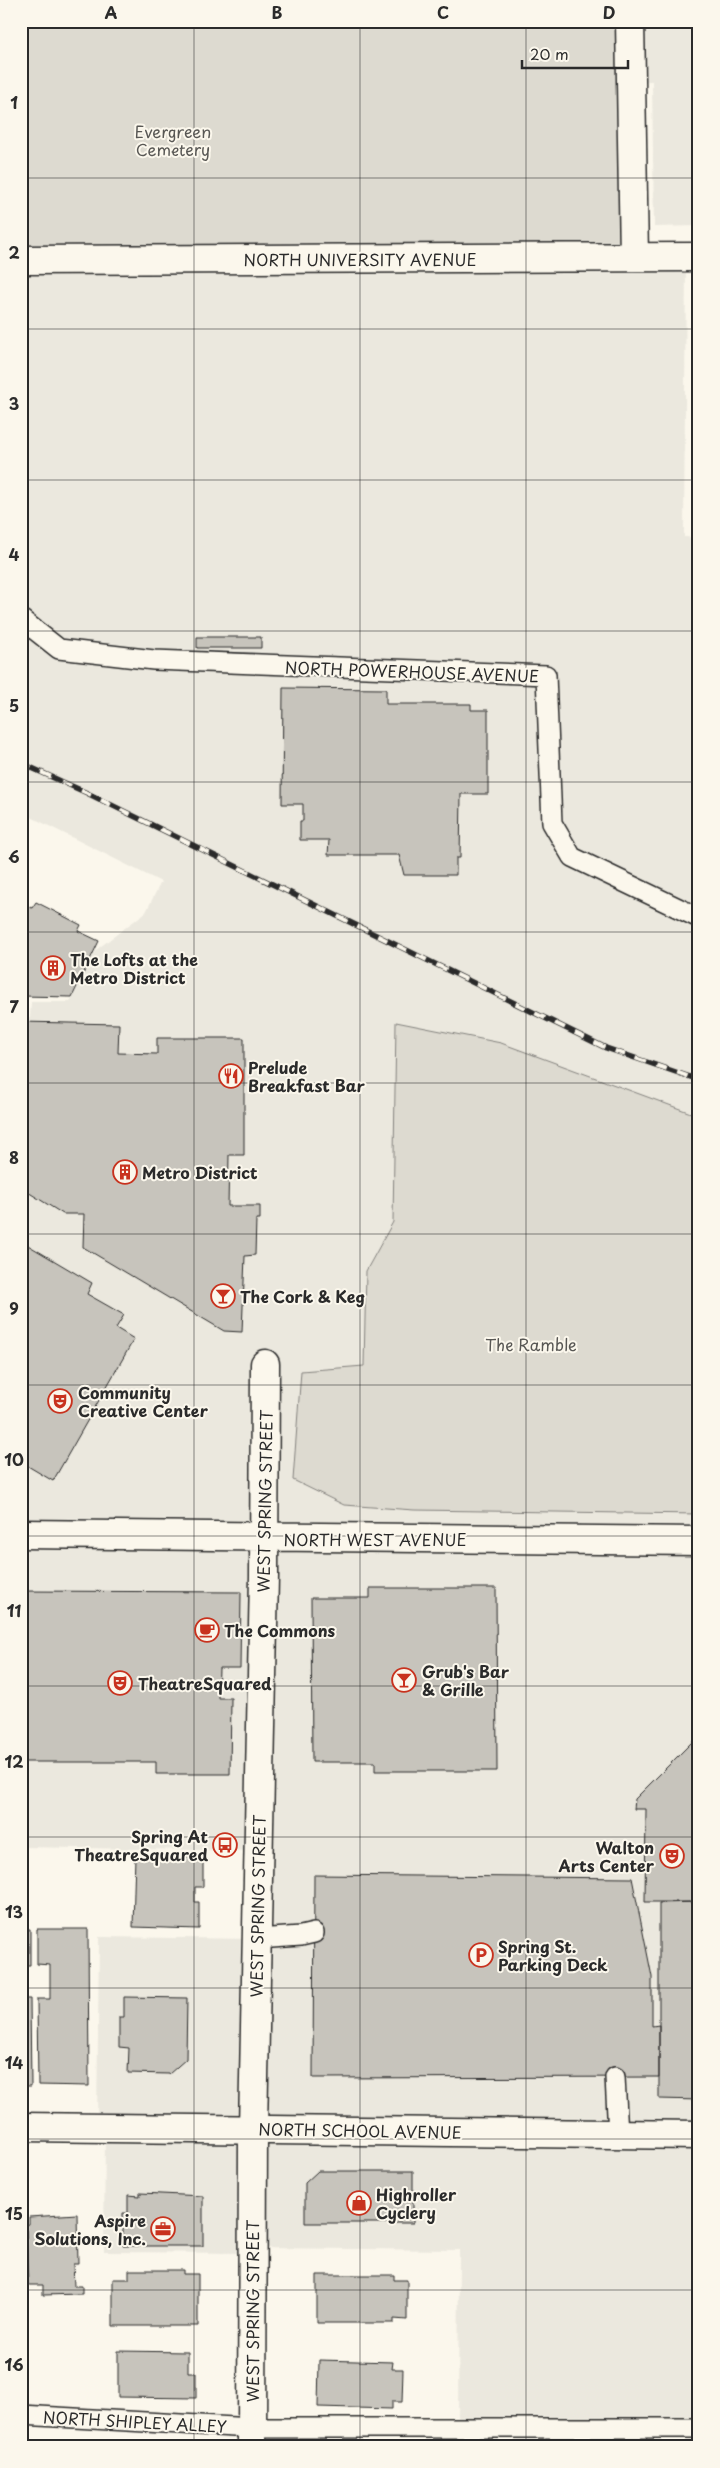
<svg xmlns="http://www.w3.org/2000/svg" width="720" height="2468" viewBox="0 0 720 2468" font-family="'Playpen Sans',sans-serif">
  <style>
    .built { fill: #ebe8de }
    .green { fill: #dddad0; stroke: #84827e }
    .building { fill: #c7c4bc; stroke: #2b2b2b }
    .lines { fill: none; stroke-linecap: round; stroke-linejoin: round }
    .service-casing { stroke: #2b2b2b; stroke-width: 22 }
    .minor-casing { stroke: #2b2b2b; stroke-width: 31 }
    .service { stroke: #fbf7ec; stroke-width: 19 }
    .minor { stroke: #fbf7ec; stroke-width: 28 }
    .rail-casing { stroke: #2b2b2b; stroke-width: 5.5 }
    .rail { stroke: #fbf7ec; stroke-width: 4; stroke-dasharray: 11; stroke-linecap: butt }
    .grid { fill: none; stroke: #2b2b2b; stroke-width: 1; stroke-opacity: 0.55 }
    .labels { text-anchor: middle; dominant-baseline: central; stroke-width: 4; stroke-linejoin: round; paint-order: stroke }
    .park-label { font-size: 16px; fill: #585754; stroke: #fbf7ec }
    .street-label { font-size: 16px; fill: #2b2b2b; stroke: #fbf7ec }
    .poi-label { font-size: 16px; font-weight: bold; fill: #2b2b2b; stroke: #fbf7ec; text-anchor: start }
    .neatline { fill: none; stroke: #2b2b2b; stroke-width: 2 }
    .grid-label { font-size: 16px; text-anchor: middle; font-weight: bold; fill: #2b2b2b }
  </style>
  <rect width="100%" height="100%" fill="#fbf7ec"/>
  <filter id="ink" filterUnits="userSpaceOnUse"><feTurbulence type="fractalNoise" baseFrequency=".02" numOctaves="2"/><feDisplacementMap in="SourceGraphic" scale="10" xChannelSelector="R" yChannelSelector="G"/><feConvolveMatrix kernelMatrix="1 2 1 2 8 2 1 2 1" color-interpolation-filters="sRGB"/></filter>
  <g filter="url(#ink)">
    <!-- built -->
    <path class="built" d="M630 21H699V226L654 227 652 81 630 82Z
      M686 257 684 537 699 538V2428H458L459 2250 253 2248 252 2253 104 2252 105 2128H97L99 1937 257 1939 258 1851 21 1847V1018H30L31 1002H70L96 950 146 912 161 882 21 812V260Z"/>
    <!-- green -->
    <path class="green" d="M21 21H630L634 257 21 260Z
      M396 1022 501 1043 699 1116V1514L414 1510 344 1505 293 1480 301 1371 364 1366 366 1271 393 1222Z"/>
    <!-- building -->
    <path class="building" d="M197 637H261V648H197Z
      M283 688 386 689V704H471V710H488V794H461L460 858H456V875H404L399 855H328L329 840H300V821H303V804H282Z
      M36 902 81 925 78 931 99 941 72 997 21 996V903L32 908Z
      M21 1022 119 1024 118 1053 157 1054V1038H244V1155H229L228 1206H260V1219H256L255 1255 245 1256 242 1332 224 1331 83 1247 84 1214H63L23 1189 21 1191Z
      M21 1241 92 1283 87 1294 124 1315 116 1328 134 1339 53 1481 21 1462Z
      M370 1588H496L497 1771H375V1762H312L311 1598H370Z
      M21 1591 241 1592 240 1668H219L218 1698H231L230 1774H156V1762H21Z
      M699 1735V1902H645L646 1809H634L635 1799Z
      M135 1856 203 1857V1887H195V1902H199V1929L133 1927Z
      M314 1875 632 1878 652 1977V2026L659 2025V2077L313 2078Z
      M699 1902V2100L659 2099V1903Z
      M21 1929H30V1965H21Z
      M37 1929H88L89 2086 38 2085 37 1999H50V1965L37 1964Z
      M124 1997 187 1998 186 2059 169 2074 128 2073 129 2048 119 2047V2017H124Z
      M21 1999H30L31 2086H21Z
      M318 2171H413V2223H305V2183Z
      M140 2193 203 2196V2246H123V2213H128V2195L140 2196Z
      M77 2214 78 2264H73L74 2286H82V2294L43 2295V2285H28L26 2225 29 2224V2217Z
      M129 2270H183V2274H198V2326H113V2279H129Z
      M317 2275H394V2280H407V2320L394 2319V2323H317Z
      M118 2351 188 2352V2373H196V2398L118 2397Z
      M319 2360 393 2362 392 2369H403L402 2402H392V2409L318 2407Z"/>
    <g class="lines">
      <!-- service casing -->
      <g class="service-casing">
        <path id="service" d="M21 619 59 649 154 660 546 675 552 823 572 857 699 918
          M257 1939 301 1936 314 1933
          M615 2077 618 2134
          M21 2415 252 2428H699"/>
      </g>
      <!-- minor casing -->
      <g class="minor-casing">
        <path id="minor" d="M630 21 634 257
          M21 260 699 257
          M21 1534 699 1541
          M21 2127 699 2135
          M252 2447 253 2129 264 1576 265 1364"/>
      </g>
      <!-- service -->
      <use href="#service" class="service"/>
      <!-- minor -->
      <use href="#minor" class="minor"/>
      <!-- rail casing -->
      <g class="rail-casing">
        <path id="rail" d="M21 763 87 793 606 1048 699 1080"/>
      </g>
      <!-- rail -->
      <use href="#rail" class="rail"/>
    </g>
  </g>
  <!-- grid -->
  <path class="grid" d="M194 21V2447M360 21V2447M526 21V2447M21 178H699M21 329H699M21 480H699M21 631H699M21 782H699M21 932H699M21 1083H699M21 1234H699M21 1385H699M21 1536H699M21 1686H699M21 1837H699M21 1988H699M21 2139H699M21 2290H699"/>
  <!-- icons -->
  <defs>
    <g id="building-ring" transform="scale(1.25)"><circle r="9.5" fill="#fbf7ec" stroke="#c8321e" stroke-width="1.5"/><path d="M-4-6H4V6H1V3H-1V6H-4ZM-2.5-4.3h1.7v1.8h-1.7ZM.8-4.3h1.7v1.8H.8ZM-2.5-1h1.7V.8h-1.7ZM.8-1h1.7V.8H.8Z" fill="#c8321e"/></g>
    <g id="restaurant-ring" transform="scale(1.25)"><circle r="9.5" fill="#fbf7ec" stroke="#c8321e" stroke-width="1.5"/><path d="M-5-6h1v4h1v-4h1v4h1v-4h1v5L-1.5 .5V6h-2V.5L-5-1ZM5-6V6H3V1.5H1.5Q1.5-4 5-6Z" fill="#c8321e"/></g>
    <g id="bar-ring" transform="scale(1.25)"><circle r="9.5" fill="#fbf7ec" stroke="#c8321e" stroke-width="1.5"/><path d="M-6-5H6L.8 .8V4.5H3.5V6h-7V4.5H-.8V.8Z" fill="#c8321e"/></g>
    <g id="theatre-ring" transform="scale(1.25)"><circle r="9.5" fill="#fbf7ec" stroke="#c8321e" stroke-width="1.5"/><path d="M-5-5.5Q0-4 5-5.5V0Q5 5 0 6Q-5 5-5 0ZM-3.3-2.5H-1v1.5H-3.3ZM1-2.5H3.3v1.5H1ZM-2.8 1Q0 5.5 2.8 1Z" fill="#c8321e"/></g>
    <g id="cafe-ring" transform="scale(1.25)"><circle r="9.5" fill="#fbf7ec" stroke="#c8321e" stroke-width="1.5"/><path d="M-5.5-4.5H6V0H3Q3 3.5 0 3.5H-2.5Q-5.5 3.5-5.5 0ZM3-3.2v2h1.7v-2ZM-6 4.5H4V6H-6Z" fill="#c8321e"/></g>
    <g id="bus-ring" transform="scale(1.25)"><circle r="9.5" fill="#fbf7ec" stroke="#c8321e" stroke-width="1.5"/><path d="M-5-6H5V4H4V6H2V4H-2V6H-4V4H-5ZM-3.5-4V0h7V-4ZM-3.5 1.2v1.5H-2V1.2ZM2 1.2v1.5H3.5V1.2Z" fill="#c8321e"/></g>
    <g id="parking-ring" transform="scale(1.25)"><circle r="9.5" fill="#fbf7ec" stroke="#c8321e" stroke-width="1.5"/><path d="M-3.5-5.5H1a3.5 3.5 0 0 1 0 7H-1V5.5H-3.5ZM-1-3.4V-.6H.8a1.4 1.4 0 0 0 0-2.8Z" fill="#c8321e"/></g>
    <g id="shop-ring" transform="scale(1.25)"><circle r="9.5" fill="#fbf7ec" stroke="#c8321e" stroke-width="1.5"/><path d="M-5-2.5h2.3a2.7 3.5 0 0 1 5.4 0H5L5.5 6h-11ZM-1.5-2.5h3a1.5 2.3 0 0 0-3 0Z" fill="#c8321e"/></g>
    <g id="office-ring" transform="scale(1.25)"><circle r="9.5" fill="#fbf7ec" stroke="#c8321e" stroke-width="1.5"/><path d="M-6-3h4V-5.5h4V-3h4V5H-6ZM-1-4.5V-3h2v-1.5ZM-6 0V1H6V0Z" fill="#c8321e"/></g>
  </defs>
  <g fill-rule="evenodd">
    <use href="#building-ring" x="53" y="968"/>
    <use href="#restaurant-ring" x="231" y="1076"/>
    <use href="#building-ring" x="125" y="1172"/>
    <use href="#bar-ring" x="223" y="1296"/>
    <use href="#theatre-ring" x="60" y="1401"/>
    <use href="#cafe-ring" x="207" y="1630"/>
    <use href="#bar-ring" x="404" y="1680"/>
    <use href="#theatre-ring" x="120" y="1683"/>
    <use href="#bus-ring" x="225" y="1845"/>
    <use href="#theatre-ring" x="672" y="1856"/>
    <use href="#parking-ring" x="481" y="1955"/>
    <use href="#shop-ring" x="359" y="2203"/>
    <use href="#office-ring" x="163" y="2229"/>
  </g>
  <g class="labels">
    <!-- park labels -->
    <g class="park-label">
      <text x="173" y="131">Evergreen<tspan x="173" dy="18">Cemetery</tspan></text>
      <text x="531" y="1344">The Ramble</text>
    </g>
    <!-- street labels -->
    <g class="street-label">
      <text x="360" y="259">NORTH UNIVERSITY AVENUE</text>
      <text transform="translate(412 671) rotate(2)">NORTH POWERHOUSE AVENUE</text>
      <text transform="translate(264 1501) rotate(-89)">WEST SPRING STREET</text>
      <text x="375" y="1539">NORTH WEST AVENUE</text>
      <text transform="translate(257 1906) rotate(-89)">WEST SPRING STREET</text>
      <text transform="translate(360 2130) rotate(1)">NORTH SCHOOL AVENUE</text>
      <text transform="translate(252 2311) rotate(-90)">WEST SPRING STREET</text>
      <text transform="translate(135 2421) rotate(3)">NORTH SHIPLEY ALLEY</text>
    </g>
    <!-- poi labels -->
    <g class="poi-label">
      <text x="70" y="959">The Lofts at the<tspan x="70" dy="18">Metro District</tspan></text>
      <text x="248" y="1067">Prelude<tspan x="248" dy="18">Breakfast Bar</tspan></text>
      <text x="142" y="1172">Metro District</text>
      <text x="240" y="1296">The Cork &amp; Keg</text>
      <text x="78" y="1392">Community<tspan x="78" dy="18">Creative Center</tspan></text>
      <text x="224" y="1630">The Commons</text>
      <text x="422" y="1671">Grub's Bar<tspan x="422" dy="18">&amp; Grille</tspan></text>
      <text x="138" y="1683">TheatreSquared</text>
      <text x="208" y="1836" text-anchor="end">Spring At<tspan x="208" dy="18">TheatreSquared</tspan></text>
      <text x="654" y="1847" text-anchor="end">Walton<tspan x="654" dy="18">Arts Center</tspan></text>
      <text x="498" y="1946">Spring St.<tspan x="498" dy="18">Parking Deck</tspan></text>
      <text x="376" y="2194">Highroller<tspan x="376" dy="18">Cyclery</tspan></text>
      <text x="146" y="2220" text-anchor="end">Aspire<tspan x="146" dy="18">Solutions, Inc.</tspan></text>
    </g>
  </g>
  <!-- margin -->
  <rect width="720" height="2468" fill="none" stroke="#fbf7ec" stroke-width="55"/>
  <!-- scale -->
  <path d="M522 60v8h106v-8" fill="none" stroke="#2b2b2b" stroke-width="2.5"/>
  <text x="530" y="60" font-size="15" fill="#2b2b2b" stroke="#fbf7ec" stroke-width="4" paint-order="stroke">20 m</text>
  <rect x="28" y="28" width="664" height="2412" class="neatline"/>
  <g class="grid-label">
    <text x="111" y="19">A</text>
    <text x="277" y="19">B</text>
    <text x="443" y="19">C</text>
    <text x="609" y="19">D</text>
    <text x="14" y="109">1</text>
    <text x="14" y="259">2</text>
    <text x="14" y="410">3</text>
    <text x="14" y="561">4</text>
    <text x="14" y="712">5</text>
    <text x="14" y="863">6</text>
    <text x="14" y="1013">7</text>
    <text x="14" y="1164">8</text>
    <text x="14" y="1315">9</text>
    <text x="14" y="1466">10</text>
    <text x="14" y="1617">11</text>
    <text x="14" y="1768">12</text>
    <text x="14" y="1918">13</text>
    <text x="14" y="2069">14</text>
    <text x="14" y="2220">15</text>
    <text x="14" y="2371">16</text>
  </g>
</svg>
